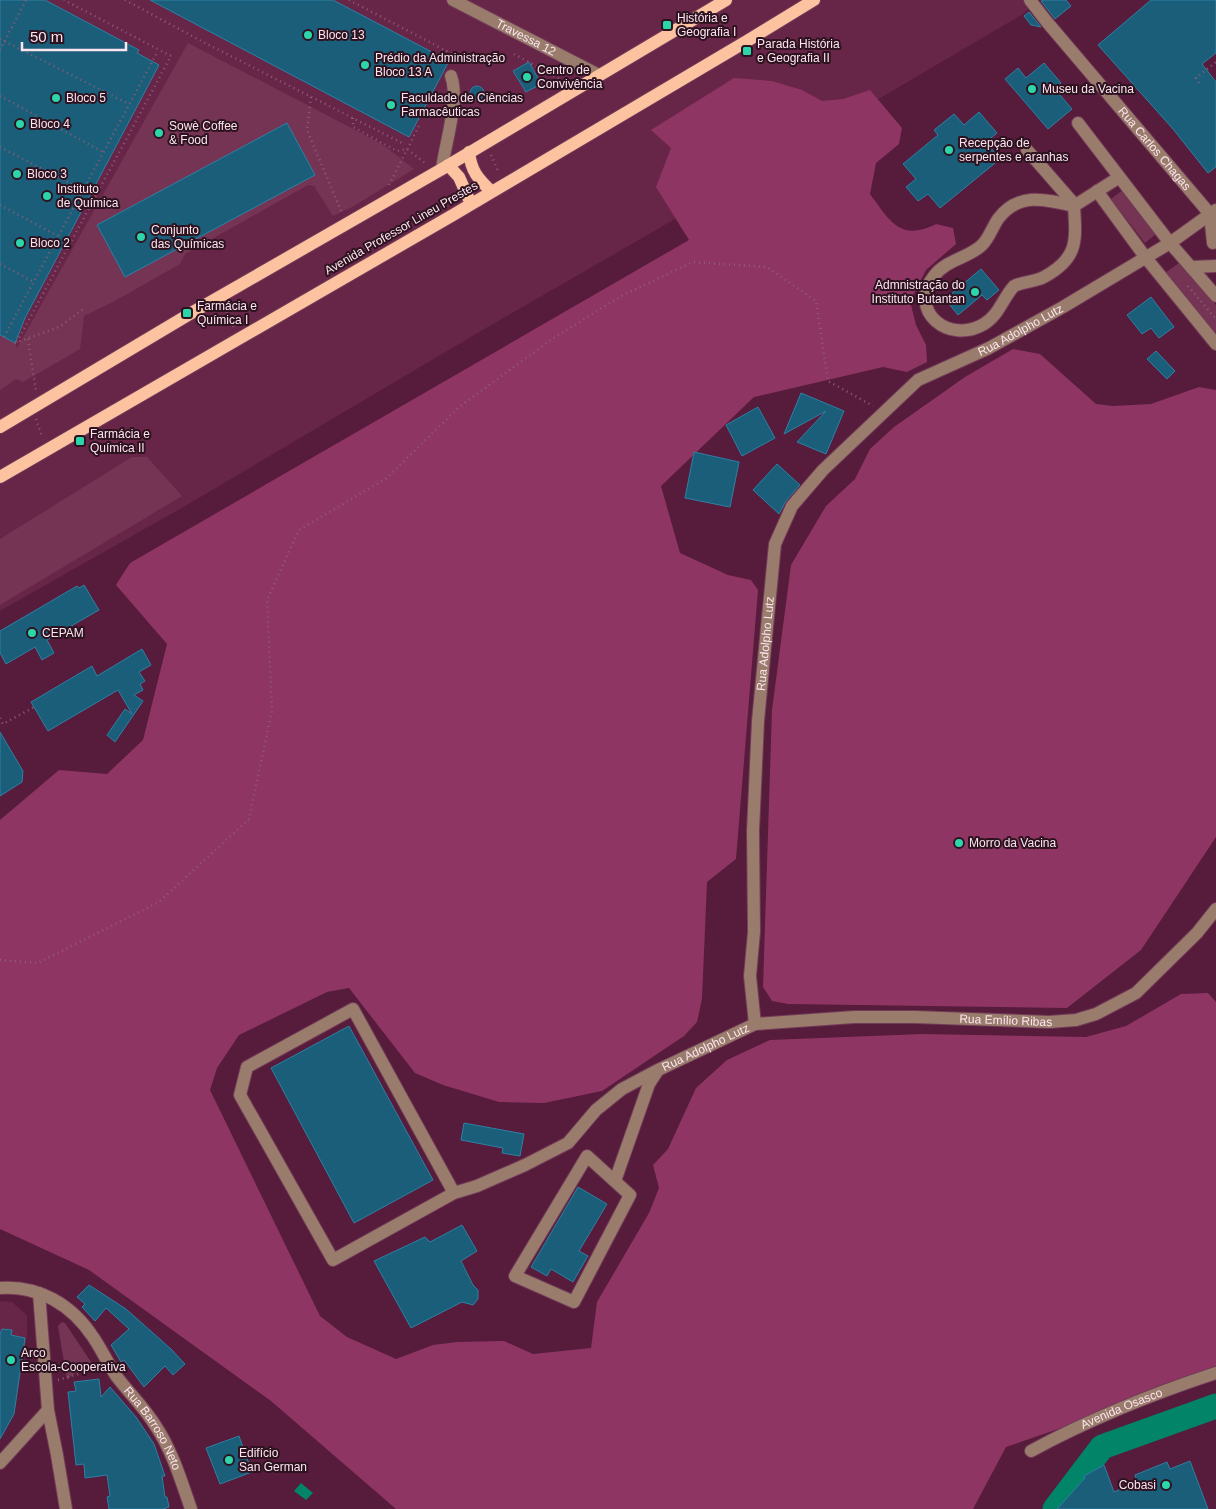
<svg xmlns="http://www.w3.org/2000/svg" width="1216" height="1509" viewBox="0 0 1216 1509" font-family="Helvetica,sans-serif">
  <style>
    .built { fill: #672548 }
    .green { fill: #763455 }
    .forest { fill: #8f3564 }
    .water { fill: #018468 }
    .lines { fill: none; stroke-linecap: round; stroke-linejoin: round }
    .river { stroke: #018468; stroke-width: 25 }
    .building { fill: #1a5e7a; stroke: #2e80a4 }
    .minor-casing { stroke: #723b58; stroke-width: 14 }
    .major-casing { stroke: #723b58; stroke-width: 14 }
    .path { stroke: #8d5d76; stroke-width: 2.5; stroke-dasharray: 1 4; stroke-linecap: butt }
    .minor { stroke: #997c6c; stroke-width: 12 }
    .major { stroke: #fdc3a1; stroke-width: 12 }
    .poi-dot { fill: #2dd5ab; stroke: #2d121f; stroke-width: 2 }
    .labels { text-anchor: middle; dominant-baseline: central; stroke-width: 4; stroke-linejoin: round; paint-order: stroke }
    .poi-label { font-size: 12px; fill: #fde5ef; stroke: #2d121f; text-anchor: start }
    .street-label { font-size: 12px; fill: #fde5ef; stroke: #2d121f }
  </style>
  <rect width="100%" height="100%" fill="#571b3b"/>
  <!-- built -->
  <path class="built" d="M0 0H1039L1023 14 670 222 481 331 187 505 0 611Z
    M0 1301 12 1302 27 1315V1334L16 1400 0 1386Z"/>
  <!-- green -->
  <path class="green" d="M188 43 382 144 414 169 352 207 333 216 314 186 308 185 185 254 180 264 113 302 84 316 80 349 23 382 16 379 0 390V336L15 343 17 348Z
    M1124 189 1157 233 1145 243 1111 199Z
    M1179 263 1216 305V335L1165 273Z
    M132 457H147L182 496 0 605V539Z
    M62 1322 65 1323 97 1371C83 1370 77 1370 67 1380L58 1326Z"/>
  <!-- forest -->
  <path class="forest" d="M734 78 772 81 802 90 822 101 843 99 870 90 902 128 899 144 876 163 870 194C890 221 900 242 936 224L953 228 956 244 926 270 910 301 916 325 926 345 927 362 907 372 883 367 754 397 661 486 680 553 728 575 751 580 758 590 736 859 707 882 702 999 697 1022 684 1036 602 1091 544 1103 499 1102 443 1085 415 1073 349 988 327 992 239 1035 217 1068 210 1090 320 1316 347 1337 396 1359 433 1345 457 1342 504 1341 533 1354 591 1348 597 1302 649 1213 659 1188 653 1165 668 1149 696 1088 727 1060 770 1040 922 1034 1086 1037 1126 1026 1181 994 1208 993 1216 1002V1375L1006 1447 973 1509H396L271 1401 89 1270 0 1229V820L59 770 107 774 143 740 167 644 116 585 130 563 689 240 656 187 671 148 651 130Z
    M1013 349 1040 354 1096 404 1113 406 1151 404 1199 387 1216 390V837L1141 950 1067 1008 788 1004 772 1001 763 987 772 710 791 565 826 506 855 479 870 449 894 427 965 377Z"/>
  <!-- water -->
  <path class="water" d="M301 1483 313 1493 306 1500 294 1491Z"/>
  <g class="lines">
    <!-- river -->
    <path class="river" d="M1055 1509 1102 1447 1216 1406"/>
  </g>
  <!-- building -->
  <path class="building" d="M0 0H45L139 50 137 53 159 65 25 318 15 343 0 335Z
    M150 0H333L449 61 409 137Z
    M1043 0H1066L1071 6 1055 19 1041 1Z
    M1151 0H1216V53L1202 64 1216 82V167L1208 173 1173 129 1098 45Z
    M1029 12 1041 27 1031 25 1024 16Z
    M529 62 541 84 526 92 513 71Z
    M1044 63 1061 83 1055 89 1072 109 1048 129 1005 79 1018 68 1026 78Z
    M470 93a7 7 0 1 1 14 0a7 7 0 1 1-14 0Z
    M979 112 997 133 986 142 1000 159 940 208 928 194 918 201 906 187 916 179 903 164 938 135 934 130 954 114 964 125Z
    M287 123 315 175 125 277 97 225Z
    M981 269 999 290 987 300 982 295 958 315 945 299Z
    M1151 297 1174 327 1159 338 1151 328 1142 334 1127 315Z
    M1156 351 1175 371 1167 379 1147 359Z
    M801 393 844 411 826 454 797 442 826 411 784 434Z
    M758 407 775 438 742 456 726 425Z
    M694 452 739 462 730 507 685 498Z
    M777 464 800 485 786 501 779 514 753 490Z
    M84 585 99 610 47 640 54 653 42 660 35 647 6 664 0 653V631L77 586 79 588Z
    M142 649 151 665 139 672 145 681 140 684 143 690 134 695 143 701 115 742 107 735 125 709 132 714 118 690 48 731 31 702 92 666 97 676Z
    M0 732 23 771 22 782 0 796Z
    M349 1026 433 1180 354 1223 271 1068Z
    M464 1123 524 1134 520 1156 502 1153 503 1148 461 1140Z
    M578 1187 607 1204 579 1251 588 1256 573 1282 551 1269 547 1276 531 1267Z
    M462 1225 477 1251 461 1261 473 1285 478 1290V1299L473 1305 462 1302 411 1328 374 1261 425 1237 430 1242Z
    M89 1285 126 1309 171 1349 185 1364 173 1375 165 1366 144 1387 124 1360 121 1362 111 1345 129 1329 106 1308 95 1321 82 1307 85 1304 77 1297Z
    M2 1329 12 1330 11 1335 25 1338 14 1414 0 1439V1334Z
    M99 1379 101 1397 110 1387 136 1417 154 1444 165 1476H162L165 1497H167L169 1507 163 1509H109L107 1497 110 1496 107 1475 85 1478 84 1464 76 1465 68 1392 76 1391 74 1382Z
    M239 1436 252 1472 220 1484 206 1448Z
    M1190 1461 1208 1509H1057L1085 1478 1084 1476 1104 1465 1114 1492 1137 1482 1135 1475 1167 1462 1170 1469Z"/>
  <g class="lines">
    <!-- minor casing -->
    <g class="minor-casing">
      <g id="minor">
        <path id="s1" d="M453 0 599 75"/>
        <path id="s2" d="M1030 0 1047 22 1210 214 1213 243"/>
        <path d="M1078 123 1170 243 1216 296"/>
        <path d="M1027 150 1075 205"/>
        <path d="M442 169C445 143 460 100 451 76"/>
        <path d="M1097 191 1146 258 1216 344"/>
        <path d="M1074 206C1076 240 1079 258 1044 277 1035 282 1024 281 1014 286 1003 298 999 315 984 324 949 345 907 311 934 276 947 259 969 258 982 245 989 238 992 228 998 219 1018 192 1045 199 1074 206L1118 178"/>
        <path d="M1191 267 1216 266"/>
        <path id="s3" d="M755 1024 854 1017H915L1049 1022 1076 1020 1096 1014 1136 993 1197 933 1216 909"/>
        <path d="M587 1156 630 1195 574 1302 515 1276Z"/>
        <path id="s4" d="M615 1181 649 1084 658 1070 755 1024 750 976 754 932 753 831 758 721 775 544 792 506 823 470 918 380 989 348 1063 307 1170 243 1216 210"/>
        <path d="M454 1193 333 1260 240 1095 247 1067 353 1009 454 1193 477 1186 525 1165 568 1143 596 1110 622 1089 656 1071"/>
        <path id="s5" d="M0 1288C39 1285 72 1305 93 1337 102 1350 108 1364 117 1377 129 1393 144 1407 155 1425 172 1450 181 1480 191 1509"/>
        <path d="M39 1293 48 1410 57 1455 66 1509"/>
        <path id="s6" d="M1031 1451C1090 1419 1152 1394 1216 1373"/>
        <path d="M0 1463 48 1410"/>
      </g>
    </g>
    <!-- major casing -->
    <g class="major-casing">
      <path id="major" d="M469 152C471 171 478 179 492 192
        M448 165 459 177 471 204
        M0 427 193 312 442 169 726 0
        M0 477 453 215 747 41 814 0"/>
    </g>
    <!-- path -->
    <path class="path" d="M125 0 205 43 402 143
      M349 0 460 58 457 65
      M0 39 129 104
      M0 50 26 0
      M514 54 565 82
      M1199 83 1196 78 1216 62
      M0 96 103 152
      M311 97 307 130 342 213
      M353 118V127L397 151 407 149 425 163
      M0 147 83 190
      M491 155 499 173
      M389 185 420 124
      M0 205 58 236
      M0 264 34 282
      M1188 286 1216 319
      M224 308 234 327
      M4 337 158 51
      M28 339 36 391
      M17 342 171 56 64 0
      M15 343 59 327 85 308
      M36 419 42 437
      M0 718 3 724 34 707
      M0 960 38 963 159 902 249 819 272 710 267 600 299 530 387 478 458 408 552 339 623 295 693 262 767 267 816 301 828 381 873 406
      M58 1380 96 1369"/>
    <!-- minor -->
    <use href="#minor" class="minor"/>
    <!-- major -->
    <use href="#major" class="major"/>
  </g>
  <!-- markers -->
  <g class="poi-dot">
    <rect x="662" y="20" width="10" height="10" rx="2.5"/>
    <circle cx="308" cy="35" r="5"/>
    <rect x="742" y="46" width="10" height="10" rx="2.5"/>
    <circle cx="365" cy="65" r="5"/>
    <circle cx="527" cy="77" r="5"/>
    <circle cx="1032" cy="89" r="5"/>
    <circle cx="56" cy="98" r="5"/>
    <circle cx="391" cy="105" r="5"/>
    <circle cx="20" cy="124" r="5"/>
    <circle cx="159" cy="133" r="5"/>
    <circle cx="949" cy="150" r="5"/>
    <circle cx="17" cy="174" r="5"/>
    <circle cx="47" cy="196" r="5"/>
    <circle cx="141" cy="237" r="5"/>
    <circle cx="20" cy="243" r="5"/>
    <circle cx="975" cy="292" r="5"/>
    <rect x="182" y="308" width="10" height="10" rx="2.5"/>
    <rect x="75" y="436" width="10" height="10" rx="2.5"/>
    <circle cx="32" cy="633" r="5"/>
    <circle cx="959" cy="843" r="5"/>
    <circle cx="11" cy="1360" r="5"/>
    <circle cx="229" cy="1460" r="5"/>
    <circle cx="1166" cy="1485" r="5"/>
  </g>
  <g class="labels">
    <!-- poi labels -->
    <g class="poi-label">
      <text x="677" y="18">História e<tspan x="677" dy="14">Geografia I</tspan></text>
      <text x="318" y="35">Bloco 13</text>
      <text x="757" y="44">Parada História<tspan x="757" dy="14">e Geografia II</tspan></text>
      <text x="375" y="58">Prédio da Administração<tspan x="375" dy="14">Bloco 13 A</tspan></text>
      <text x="537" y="70">Centro de<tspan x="537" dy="14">Convivência</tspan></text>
      <text x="1042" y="89">Museu da Vacina</text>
      <text x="66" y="98">Bloco 5</text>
      <text x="401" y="98">Faculdade de Ciências<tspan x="401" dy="14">Farmacêuticas</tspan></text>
      <text x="30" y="124">Bloco 4</text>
      <text x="169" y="126">Sowè Coffee<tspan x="169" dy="14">&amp; Food</tspan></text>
      <text x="959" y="143">Recepção de<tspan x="959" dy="14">serpentes e aranhas</tspan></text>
      <text x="27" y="174">Bloco 3</text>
      <text x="57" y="189">Instituto<tspan x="57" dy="14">de Química</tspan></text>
      <text x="151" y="230">Conjunto<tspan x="151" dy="14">das Químicas</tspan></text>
      <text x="30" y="243">Bloco 2</text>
      <text x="965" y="285" text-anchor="end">Admnistração do<tspan x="965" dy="14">Instituto Butantan</tspan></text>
      <text x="197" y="306">Farmácia e<tspan x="197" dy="14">Química I</tspan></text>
      <text x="90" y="434">Farmácia e<tspan x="90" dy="14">Química II</tspan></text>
      <text x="42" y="633">CEPAM</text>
      <text x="969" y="843">Morro da Vacina</text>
      <text x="21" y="1353">Arco<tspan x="21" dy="14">Escola-Cooperativa</tspan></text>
      <text x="239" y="1453">Edifício<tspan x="239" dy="14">San German</tspan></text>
      <text x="1156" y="1485" text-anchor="end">Cobasi</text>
    </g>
    <!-- street labels -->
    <g class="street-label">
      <text stroke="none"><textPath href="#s1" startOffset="82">Travessa 12</textPath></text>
      <text stroke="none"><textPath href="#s2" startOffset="194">Rua Carlos Chagas</textPath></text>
      <text transform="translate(401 228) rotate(-30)">Avenida Professor Lineu Prestes</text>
      <text stroke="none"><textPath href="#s4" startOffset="1042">Rua Adolpho Lutz</textPath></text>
      <text stroke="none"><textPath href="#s4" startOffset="608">Rua Adolpho Lutz</textPath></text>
      <text stroke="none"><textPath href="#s3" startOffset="251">Rua Emílio Ribas</textPath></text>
      <text stroke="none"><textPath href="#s4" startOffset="172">Rua Adolpho Lutz</textPath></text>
      <text stroke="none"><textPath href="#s6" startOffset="100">Avenida Osasco</textPath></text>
      <text stroke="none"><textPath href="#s5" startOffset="220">Rua Barroso Neto</textPath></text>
    </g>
  </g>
  <!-- scale -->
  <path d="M22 42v8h104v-8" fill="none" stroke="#fde5ef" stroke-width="2.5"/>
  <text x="30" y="42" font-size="15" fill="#fde5ef" stroke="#2d121f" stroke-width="4" paint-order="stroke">50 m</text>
</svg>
